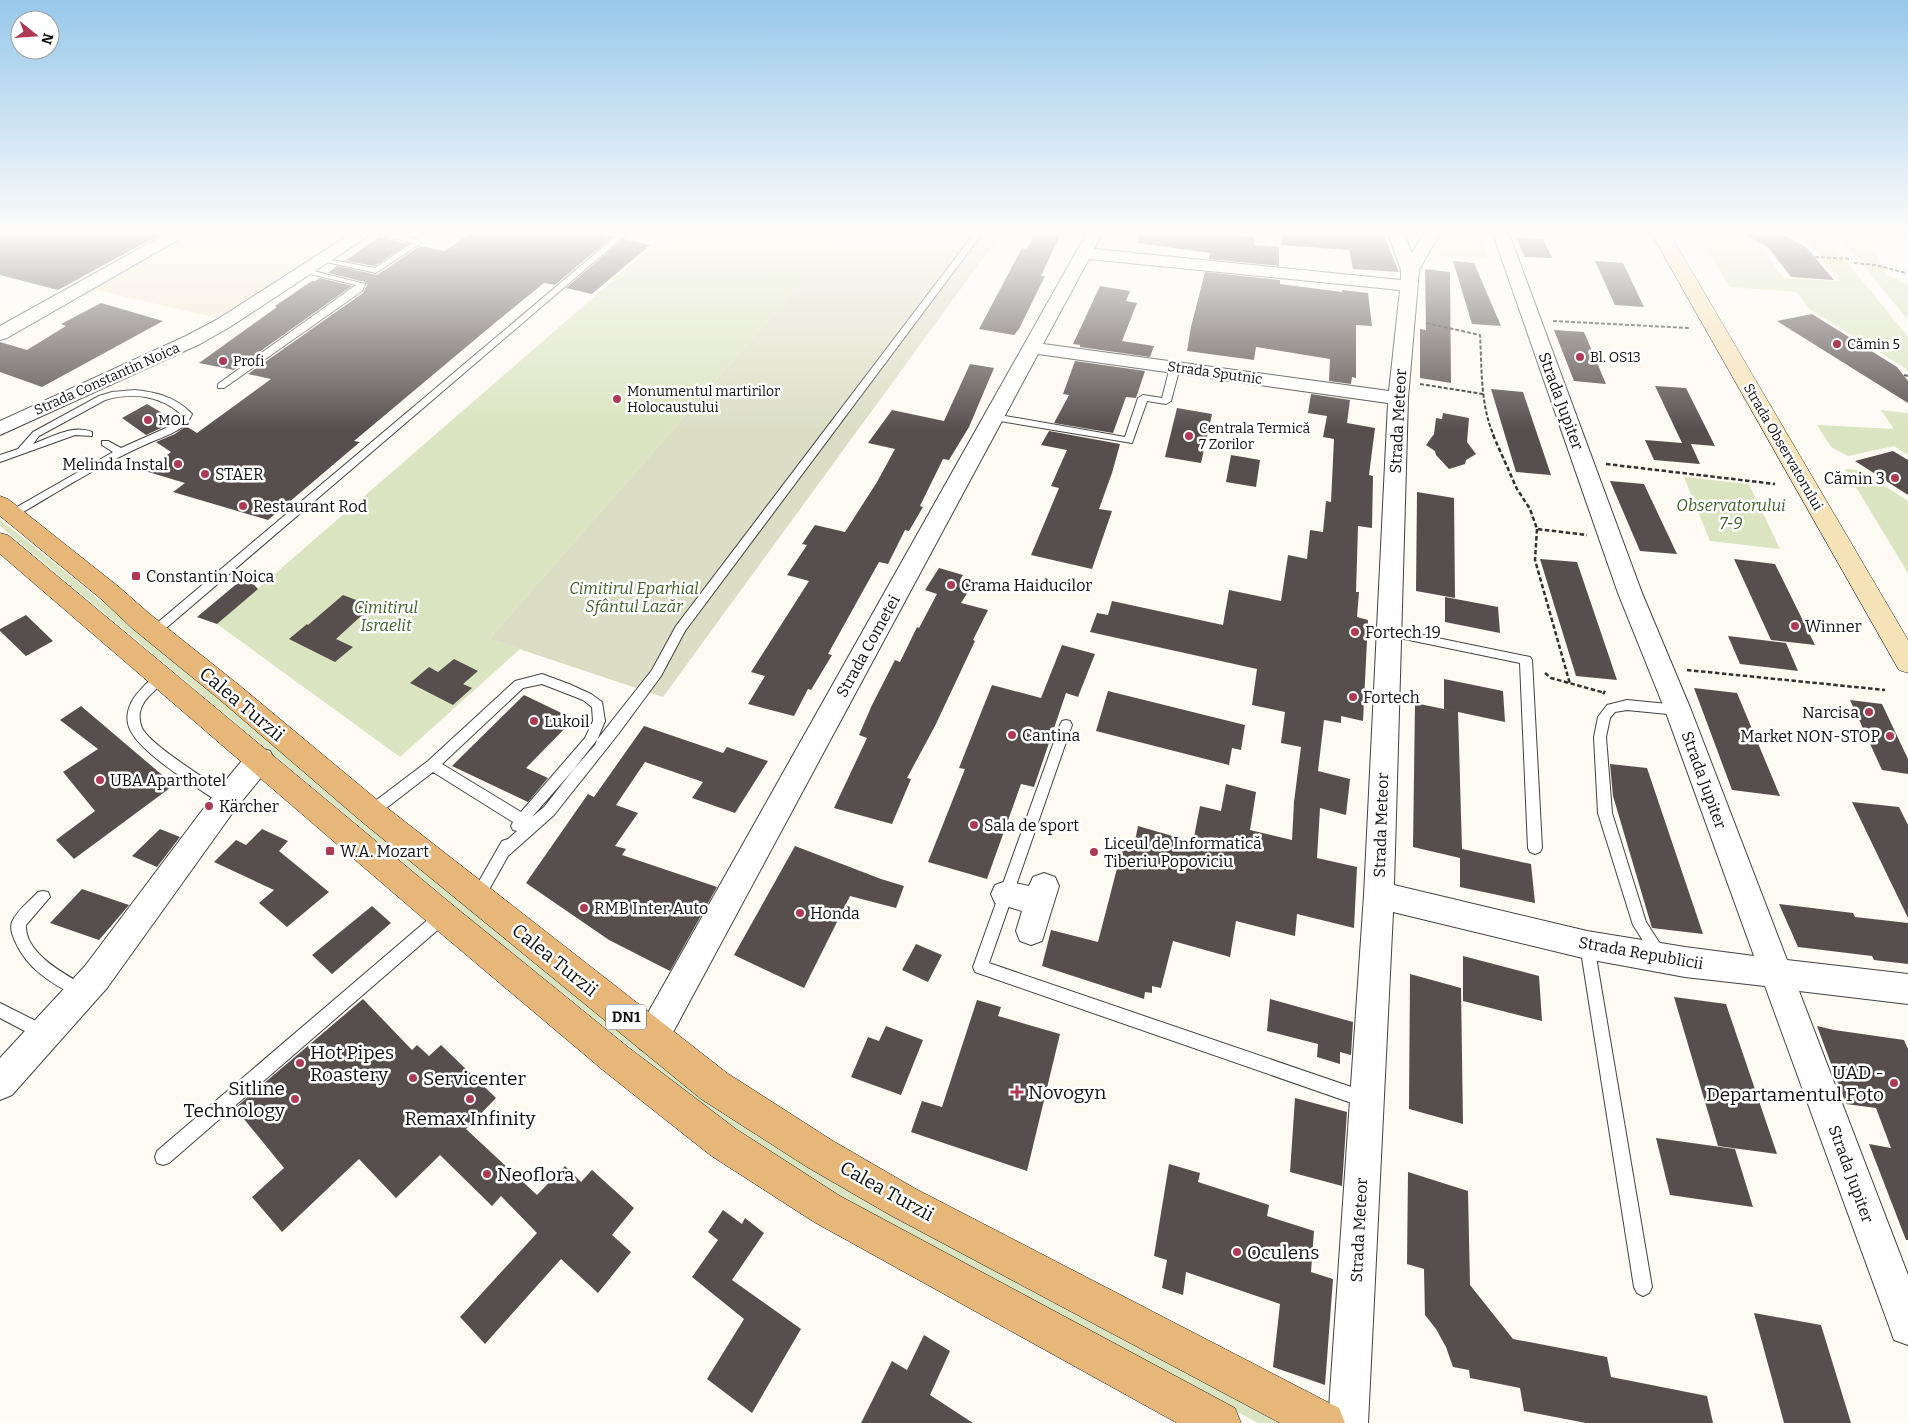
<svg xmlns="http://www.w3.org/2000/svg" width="1908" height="1423" viewBox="0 0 1908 1423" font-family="Bitter,serif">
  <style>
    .farmland { fill: #f1e9d5 }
    .green { fill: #dae4c0 }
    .cemetery { fill: #dbdec5 }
    .building { fill: #564f4d }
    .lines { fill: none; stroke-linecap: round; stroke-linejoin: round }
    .lane-casing { stroke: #424242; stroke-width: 2 }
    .street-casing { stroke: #424242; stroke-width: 2 }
    .secondary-casing { stroke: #313131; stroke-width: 1 }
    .primary-casing { stroke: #202020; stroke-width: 1 }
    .path-far2 { stroke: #313131; stroke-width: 2; stroke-dasharray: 4 2; stroke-linecap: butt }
    .path-far1 { stroke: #313131; stroke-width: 2.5; stroke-dasharray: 4.5 2.5; stroke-linecap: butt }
    .path { stroke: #313131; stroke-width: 4; stroke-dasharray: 5.5 2.5; stroke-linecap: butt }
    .lane { fill: #fff; fill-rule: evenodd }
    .street { fill: #fff; fill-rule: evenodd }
    .secondary { fill: #f5e2b6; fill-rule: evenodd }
    .primary { fill: #e7b779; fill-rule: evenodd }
    .poi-dot { fill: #ae3955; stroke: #fff; stroke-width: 2 }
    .labels { text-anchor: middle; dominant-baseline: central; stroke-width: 5; stroke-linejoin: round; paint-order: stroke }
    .far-poi-label { font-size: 14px; fill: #0f0f0f; stroke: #fff; text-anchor: start }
    .far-street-label { font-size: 14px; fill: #0f0f0f; stroke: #fff }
    .shield { fill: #fff; stroke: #575757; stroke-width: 1 }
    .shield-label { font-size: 15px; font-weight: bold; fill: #0f0f0f }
    .street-label { font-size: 16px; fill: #0f0f0f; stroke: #fff }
    .poi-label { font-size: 16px; fill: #0f0f0f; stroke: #fff; text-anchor: start }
    .park-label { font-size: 16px; font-style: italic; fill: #3d5f27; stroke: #fff }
    .near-street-label { font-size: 19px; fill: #0f0f0f; stroke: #fff }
    .near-poi-label { font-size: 19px; fill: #0f0f0f; stroke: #fff; text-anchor: start }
  </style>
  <rect width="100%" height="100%" fill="#fdf9f3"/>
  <!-- farmland -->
  <path class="farmland" d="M196 231H360L221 319 92 289Z"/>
  <!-- green -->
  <path class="green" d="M670 231H847L489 639 520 649 400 757 217 624Z
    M1443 231H1473L1483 237 1487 258 1422 255 1438 233Z
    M1695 231H1727L1763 250 1784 278 1839 281 1799 231H1822L1908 337V372L1905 368 1809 309 1797 292 1730 287Z
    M1834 231H1908V244L1869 243 1887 274 1908 285V320Z
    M1881 410 1908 413V455L1894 446 1848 456 1831 447 1817 425 1894 429Z
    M1845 469 1860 470 1908 501V573Z
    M1684 477 1749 484 1780 549 1710 541Z
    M0 519 761 1136 845 1189 1279 1423H1258L842 1198 713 1113 491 936 0 526Z"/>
  <!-- cemetery -->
  <path class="cemetery" d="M847 231H1003L663 697 489 639Z"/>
  <!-- building -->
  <path class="building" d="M0 231H166L58 290 0 275Z
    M474 231H609L603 235 612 237 555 285 544 283 496 322 354 441 360 442 268 520 173 492 185 483 145 471 171 452 156 442 175 434 186 426 197 433 271 379 248 374 363 293 367 285 365 282 328 273 337 266 377 275 420 246 445 251Z
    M1042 231H1062L1041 276H1045L1019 329 1014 335 979 329 1022 248 1027 249 1034 234 1040 235Z
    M1138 231H1179L1254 237V245L1279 247V266L1209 259 1210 253 1137 243Z
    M1282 231H1382L1399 272 1353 269 1349 250 1281 245Z
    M1738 231H1777L1806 247 1834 280 1791 277 1768 247Z
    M379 237 408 244 375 266 345 261Z
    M1516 238 1543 239 1552 258 1525 257Z
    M623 239 650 245 592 294 566 288Z
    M1453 261 1474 263 1501 326 1472 324Z
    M1595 261 1623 263 1644 307 1615 305Z
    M1425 269 1450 272 1451 383 1420 378V329L1426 330Z
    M1205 272 1280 280V284L1342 292V290L1368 293 1372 326 1356 325V378L1352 377 1351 384 1329 381 1330 359 1256 347 1254 360 1187 351 1191 327Z
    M320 278 352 286 234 370 199 363 277 307 275 306 312 281H315Z
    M1100 286 1130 291 1126 301 1137 303 1122 341 1154 346 1150 357 1080 347V345L1073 344Z
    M101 303 163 321 42 387 0 372V342L27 350 66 326 61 324Z
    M1812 314 1897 367 1908 381V403L1777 321Z
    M1554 330 1584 332 1606 384 1574 381Z
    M1075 361 1145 371 1136 398 1126 397 1113 433 1054 423 1069 395 1063 394Z
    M970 364 994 368 969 427 949 460 943 459 920 506 923 507 909 531 905 530 888 564 879 562 828 654 832 655 811 690 808 689 794 716 748 704 765 676 751 672 809 581 787 575 807 545 802 544 815 525 845 532 877 482 895 449 868 443 892 410 944 421Z
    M1655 386 1686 388 1715 446 1691 444 1700 464 1654 460 1645 440 1682 443Z
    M1491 389 1523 392 1551 475 1516 472Z
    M1311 394 1350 400 1347 423 1375 428 1369 475 1373 476 1372 528 1358 526 1356 592H1359L1357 617 1368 620 1363 721 1341 716V723L1324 720 1318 771 1350 779 1346 815 1320 808 1317 858 1357 867 1354 928 1297 914 1295 936 1236 921 1230 957 1173 941 1161 988 1152 986V993L1145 992 1144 999 1042 966 1051 930 1098 942 1122 849 1133 851 1138 826 1193 842 1200 806 1221 811 1226 784 1256 792 1250 830 1292 840 1294 802 1301 747 1281 743 1285 712 1252 705 1257 669 1090 632 1097 613 1108 615 1112 601 1223 625 1229 590 1281 601 1288 555 1307 559 1310 530 1323 532 1326 501 1331 502 1334 439 1323 437 1327 416 1308 413Z
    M147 404 176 421 146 435 122 418Z
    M1177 408 1212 414 1201 463 1165 457Z
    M1443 413 1469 418 1467 442 1476 454 1466 460 1465 464 1449 469 1436 455 1435 451 1426 445 1434 434 1436 418 1442 419Z
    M1049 431 1120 444 1112 473 1099 509 1112 511 1092 569 1031 555 1059 488 1051 486 1067 450 1041 445Z
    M1893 451 1908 460V495L1855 461Z
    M1231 455 1260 460 1256 487 1226 482Z
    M1610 481 1644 484 1677 554 1640 551Z
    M1417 492 1454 498 1455 598 1416 591Z
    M1540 559 1577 562 1617 680 1576 676Z
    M1734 559 1775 564 1815 645 1771 640Z
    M939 568 963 575 960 580 973 584 961 603 988 610 973 640 975 641 935 726 907 778 911 779 892 824 834 808 867 738 859 735 872 705 895 660 900 662 917 627 919 628 937 594 925 590Z
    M246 576 258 589 217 624 197 617Z
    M343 595 372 606 336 639 353 647 335 662 289 639 307 624 308 625Z
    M1445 597 1498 607 1500 633 1445 622Z
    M26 615 53 641 26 656 0 631V629Z
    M1728 636 1786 643 1798 671 1740 664Z
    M1062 645 1095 654 1078 697 1066 693 1034 787 1021 784 987 879 928 862 965 769 959 768 992 685 1041 698Z
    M454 659 478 671 463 684 472 688 453 705 410 683 429 667 438 672Z
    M1444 679 1503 691 1505 722 1444 709Z
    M1694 688 1737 693 1780 796 1732 790Z
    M1108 691 1245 725 1241 750 1232 748 1229 765 1096 731Z
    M524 695 574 719 526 768 548 778 528 802 452 766Z
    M1850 700 1882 704 1908 759V774L1882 770Z
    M1415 703 1458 712 1462 849 1531 864 1535 903 1460 887V858L1413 847Z
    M81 706 174 785 74 859 56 840 95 811 63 772 98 749 60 720Z
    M644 726 723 753 727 747 768 761 735 813 692 798 703 782 645 762 616 805 638 813 615 846 626 849 622 855 717 887 670 971 609 940 526 883 588 794 594 797Z
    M1610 764 1647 768 1703 934 1652 928 1613 796Z
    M1852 802 1899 807 1908 825V918Z
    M160 829 180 837 157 867 132 856Z
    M262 829 288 841 279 851 329 892 287 927 259 903 274 890 214 862 236 840 246 845Z
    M795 846 881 879 904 886 896 908 850 896 804 988 734 955Z
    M82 889 129 905 99 940 50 923Z
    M1779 904 1853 913 1855 917 1908 923V964L1874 960 1872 956 1798 947Z
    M372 906 391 923 332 974 312 955Z
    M916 944 942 955 928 982 902 970Z
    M1463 956 1539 976 1542 1021 1463 1001Z
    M1410 974 1461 988 1463 1124 1409 1109Z
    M1674 997 1726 1004 1777 1154 1718 1146Z
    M363 999 412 1050 417 1045 429 1056 441 1045 496 1098 466 1129 537 1195 565 1166 581 1182 592 1170 634 1208 612 1235 631 1252 598 1293 561 1259 485 1344 460 1317 537 1233 501 1196 492 1206 440 1155 396 1198 359 1159 282 1232 252 1197 284 1168 235 1108Z
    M1270 999 1353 1022 1351 1055 1340 1052V1064L1317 1057 1318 1044 1267 1031Z
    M977 1000 1001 1007 998 1016 1060 1034 1027 1171 911 1132 922 1101 942 1107Z
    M886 1026 923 1040 901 1095 851 1077 868 1037 879 1041Z
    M1817 1026 1834 1030 1904 1040 1908 1049V1240H1906L1869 1144 1891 1148 1876 1108 1846 1104Z
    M1295 1098 1347 1112 1342 1186 1290 1172Z
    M1656 1138 1735 1149 1753 1207 1670 1195Z
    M1169 1164 1200 1173 1198 1182 1269 1205 1267 1216 1314 1231 1311 1272 1333 1279 1325 1385 1273 1367 1280 1304 1186 1272 1183 1295 1162 1288 1167 1260 1154 1256Z
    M1408 1172 1468 1191 1470 1285 1513 1339 1607 1357 1611 1377 1707 1396 1713 1423H1586L1524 1411 1520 1388 1470 1378 1469 1370 1453 1367 1446 1347 1436 1329 1425 1315 1424 1269 1407 1264Z
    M723 1210 742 1224 745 1218 764 1233 732 1280 801 1329 752 1413 707 1379 744 1319 692 1277 718 1240 708 1232Z
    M1754 1313 1821 1325 1851 1423H1784Z
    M924 1335 950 1351 930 1395 973 1423H861L892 1361 907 1370Z"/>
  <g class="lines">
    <!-- lane casing -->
    <g class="lane-casing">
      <path id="lane" d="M367 231C380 229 412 234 421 243L376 273 317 260 321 258 375 268 412 243Z
        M622 231H630L158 635H150L148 632 150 629Z
        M976 231H984L685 631 661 676 619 733 554 815 508 856 482 902 477 903 472 902 470 897 502 841 508 839 517 831 513 830 511 826 513 822 433 772 376 816 371 818 366 816 364 812 366 808 428 761 515 681 542 674 569 684 591 694 602 702 605 721 595 745 532 817 544 807 652 670 676 626ZM542 684 583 700 592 707 593 721 585 738 521 812 442 764 523 688Z
        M302 268 365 284 362 291 224 388H218V384L356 285 302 272Z
        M1175 364 1180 367 1171 401 1166 404 1147 401 1132 443 994 420 989 417 994 414 1125 437 1138 398 1143 395 1162 398 1170 367Z
        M135 390C156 392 175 397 190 412L192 414C186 431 164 436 149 443 103 463 61 490 18 515H10L9 513 10 511 113 452 102 445V441H108L121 448 175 424 181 419 182 415C161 395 132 392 105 400L39 436 33 444C52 437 73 424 92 432V436L75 435 0 462V455L18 449 33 432 99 396 112 392Z
        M1389 628 1530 657 1532 660 1542 848 1540 852 1535 854 1530 852 1528 848 1520 663 1385 635 1383 632Z
        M163 672 167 674 169 677 167 680C157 689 143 698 140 712 139 717 140 723 142 728 151 746 211 782 231 796L233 800 231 804 226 806 221 804C198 787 138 753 129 727 125 716 129 704 136 695 143 687 153 675 163 672Z
        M1627 700 1678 705 1682 707 1684 710 1682 713 1678 715 1627 710 1615 712 1610 718 1606 737 1612 813 1646 922 1668 956 1666 961 1661 963 1656 961 1633 925 1598 813 1594 737 1598 717 1607 705Z
        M1066 720 1070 721 1072 725 989 963 1366 1092 1372 1094 1374 1100 1372 1106 1366 1108 975 972 973 967 1060 725 1062 721Z
        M43 891 48 892 50 897 26 925C24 953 67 976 88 987L91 992 88 997 83 999 78 997C51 983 27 969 15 941 12 934 10 929 12 922 17 910 29 902 38 892Z
        M443 909 448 911 450 916 448 921 169 1163 163 1165 157 1163 155 1157 157 1151 438 911Z
        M1587 938 1592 940 1594 945 1652 1287 1649 1293 1643 1296 1637 1293 1634 1287 1580 945 1582 940Z
        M0 1003 50 1028 52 1033 50 1038 44 1041 38 1038 0 1018Z"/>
    </g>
    <!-- street casing -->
    <g class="street-casing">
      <path id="street" d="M171 231H190L188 234 7 338 0 340V326Z
        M355 231H373L371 234 230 327 200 344 0 435V421L186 336 218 319Z
        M1088 231H1104L1094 249 1401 280V270L1387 231H1403L1412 253 1425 231H1441L1419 270 1408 398 1394 885 1587 931 1685 947 1754 956 1665 710 1618 593 1492 231H1508L1642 593 1691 710 1787 960 1908 974V1004L1799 991 1908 1275V1345L1894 1340 1889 1326 1765 986 1685 977 1587 959 1393 912 1368 1423H1328L1364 895 1388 403 1038 354 664 1049 652 1054 640 1049 636 1038 640 1027ZM1089 259 1400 290 1389 391 1043 344Z
        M260 748 270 751 274 759 270 767 236 808 107 988 12 1095 0 1100V1058L85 966 216 792 250 751Z
        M1044 873 1055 877 1059 886 1042 941 1031 945 1020 941 1016 931 1022 911 995 903 991 894 995 885 1006 881 1029 886 1033 877Z"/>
    </g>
    <!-- secondary casing -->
    <g class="secondary-casing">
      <path id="secondary" d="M1650 231H1668L1908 640V673L1899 670Z"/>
    </g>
    <!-- primary casing -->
    <g class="primary-casing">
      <path id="primary" d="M0 496 8 499 119 587 151 615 239 685 381 803 727 1073 833 1141 916 1189 1339 1408 1345 1423H1280L890 1215 807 1167 701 1099 361 821 219 699 133 629 101 599 0 516Z
        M0 533 8 535 454 906 628 1047 736 1129 840 1196 1235 1408 1241 1423H1177L814 1222 710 1155 604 1071 432 926 0 554Z"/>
    </g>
    <!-- path-far2 -->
    <path class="path-far2" d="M1815 257 1852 259
      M1854 263 1876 265 1906 273
      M1553 321 1689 328
      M1426 323 1480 335C1482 368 1480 405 1494 436
      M1904 375 1908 376
      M1420 384 1483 394"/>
    <!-- path-far1 -->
    <path class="path-far1" d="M1493 435 1517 489 1530 509 1537 529 1587 535
      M1606 464 1775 484
      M1537 529 1535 560 1570 684
      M1687 670 1885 690
      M1545 673 1551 678 1605 693"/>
    <!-- path -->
    <path class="path" d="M1603 692 1605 693"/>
    <!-- lane -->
    <use href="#lane" class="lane"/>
    <!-- street -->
    <use href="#street" class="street"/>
    <!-- secondary -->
    <use href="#secondary" class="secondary"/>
    <!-- primary -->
    <use href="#primary" class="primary"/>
  </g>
  <!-- sky -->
  <linearGradient id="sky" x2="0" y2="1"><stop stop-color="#97c8eb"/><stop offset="0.54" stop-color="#fefcfa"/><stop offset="1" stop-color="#fefcfa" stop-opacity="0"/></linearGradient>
  <rect width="1908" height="430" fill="url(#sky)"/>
  <!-- markers -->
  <g class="poi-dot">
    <circle cx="1837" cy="344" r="5"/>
    <circle cx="1580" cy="357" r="5"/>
    <circle cx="223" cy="361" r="5"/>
    <circle cx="617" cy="399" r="5"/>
    <circle cx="148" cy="420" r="5"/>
    <circle cx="1189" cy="436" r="5"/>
    <circle cx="178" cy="464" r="5"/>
    <circle cx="205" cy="474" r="5"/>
    <circle cx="1895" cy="478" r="5"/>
    <circle cx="243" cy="506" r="5"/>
    <rect x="131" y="571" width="10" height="10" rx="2.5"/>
    <circle cx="951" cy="585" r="5"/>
    <circle cx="1795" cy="626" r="5"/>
    <circle cx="1355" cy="632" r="5"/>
    <circle cx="1353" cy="697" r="5"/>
    <circle cx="1869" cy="712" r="5"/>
    <circle cx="534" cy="721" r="5"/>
    <circle cx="1012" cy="735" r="5"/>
    <circle cx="1890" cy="736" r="5"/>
    <circle cx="100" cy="780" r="5"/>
    <circle cx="209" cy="806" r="5"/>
    <circle cx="974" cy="825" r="5"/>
    <rect x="325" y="846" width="10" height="10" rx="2.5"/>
    <circle cx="1094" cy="852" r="5"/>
    <circle cx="584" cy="908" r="5"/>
    <circle cx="800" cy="913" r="5"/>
    <circle cx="300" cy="1063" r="5"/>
    <circle cx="413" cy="1078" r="5"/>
    <circle cx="1894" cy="1083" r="5"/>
    <path d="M1014.5 1084.5h5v5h5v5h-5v5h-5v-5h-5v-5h5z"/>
    <circle cx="295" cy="1099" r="5"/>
    <circle cx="470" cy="1099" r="5"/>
    <circle cx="487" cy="1174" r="5"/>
    <circle cx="1237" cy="1252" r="5"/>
  </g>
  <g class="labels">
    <!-- far-poi labels -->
    <g class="far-poi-label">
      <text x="1847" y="344">Cămin 5</text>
      <text x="1590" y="357">Bl. OS13</text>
      <text x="233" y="361">Profi</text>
      <text x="627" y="391">Monumentul martirilor<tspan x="627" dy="16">Holocaustului</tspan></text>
      <text x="158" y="420">MOL</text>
      <text x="1199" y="428">Centrala Termică<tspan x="1199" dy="16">7 Zorilor</tspan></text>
    </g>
    <!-- far-street labels -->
    <g class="far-street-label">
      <text transform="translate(1215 373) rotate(8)">Strada Sputnic</text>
      <text transform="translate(107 379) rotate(-24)">Strada Constantin Noica</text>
      <text transform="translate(1783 447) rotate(60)">Strada Observatorului</text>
    </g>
    <!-- shield labels -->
    <rect class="shield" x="606" y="1004.5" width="40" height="25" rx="4"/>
    <g class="shield-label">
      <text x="626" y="1017">DN1</text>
    </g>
    <!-- street labels -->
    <g class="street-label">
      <text transform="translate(1561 401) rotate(70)">Strada Jupiter</text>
      <text transform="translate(1398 421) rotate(-87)">Strada Meteor</text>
      <text transform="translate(868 646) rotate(-61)">Strada Cometei</text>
      <text transform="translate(1704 780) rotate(70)">Strada Jupiter</text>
      <text transform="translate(1381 825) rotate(-88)">Strada Meteor</text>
      <text transform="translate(1641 953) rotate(10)">Strada Republicii</text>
      <text transform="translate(1851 1174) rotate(70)">Strada Jupiter</text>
      <text transform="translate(1359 1230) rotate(-87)">Strada Meteor</text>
    </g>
    <!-- poi labels -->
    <g class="poi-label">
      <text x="168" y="464" text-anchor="end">Melinda Instal</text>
      <text x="215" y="474">STAER</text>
      <text x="1885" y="478" text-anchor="end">Cămin 3</text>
      <text x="253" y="506">Restaurant Rod</text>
      <text x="146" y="576">Constantin Noica</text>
      <text x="961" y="585">Crama Haiducilor</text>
      <text x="1805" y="626">Winner</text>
      <text x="1365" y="632">Fortech 19</text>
      <text x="1363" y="697">Fortech</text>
      <text x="1859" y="712" text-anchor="end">Narcisa</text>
      <text x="544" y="721">Lukoil</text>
      <text x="1022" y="735">Cantina</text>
      <text x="1880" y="736" text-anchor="end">Market NON-STOP</text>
      <text x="110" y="780">UBA Aparthotel</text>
      <text x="219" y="806">Kärcher</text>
      <text x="984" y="825">Sala de sport</text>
      <text x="1104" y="843">Liceul de Informatică<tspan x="1104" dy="18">Tiberiu Popoviciu</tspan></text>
      <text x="340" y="851">W.A. Mozart</text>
      <text x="594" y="908">RMB Inter Auto</text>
      <text x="810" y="913">Honda</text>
    </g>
    <!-- park labels -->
    <g class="park-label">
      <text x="1731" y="505">Observatorului<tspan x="1731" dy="18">7-9</tspan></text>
      <text x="634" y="588">Cimitirul Eparhial<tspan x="634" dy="18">Sfântul Lazăr</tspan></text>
      <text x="386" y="607">Cimitirul<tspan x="386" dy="18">Israelit</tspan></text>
    </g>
    <!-- near-street labels -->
    <g class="near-street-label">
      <text transform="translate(242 704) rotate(40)">Calea Turzii</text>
      <text transform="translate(555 960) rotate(39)">Calea Turzii</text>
      <text transform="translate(887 1191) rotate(29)">Calea Turzii</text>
    </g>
    <!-- near-poi labels -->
    <g class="near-poi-label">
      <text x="310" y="1052">Hot Pipes<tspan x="310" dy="22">Roastery</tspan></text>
      <text x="1884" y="1072" text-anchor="end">UAD -<tspan x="1884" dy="22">Departamentul Foto</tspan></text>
      <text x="423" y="1078">Servicenter</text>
      <text x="285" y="1088" text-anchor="end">Sitline<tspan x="285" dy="22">Technology</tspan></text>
      <text x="1028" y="1092">Novogyn</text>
      <text x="470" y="1118" text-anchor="middle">Remax Infinity</text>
      <text x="497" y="1174">Neoflora</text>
      <text x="1247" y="1252">Oculens</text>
    </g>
  </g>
  <!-- north arrow -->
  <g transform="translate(35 35) rotate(107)"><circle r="24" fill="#ffffff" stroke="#9f9f9f"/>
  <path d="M0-4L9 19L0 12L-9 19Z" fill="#ae3955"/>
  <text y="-8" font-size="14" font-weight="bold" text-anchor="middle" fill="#0f0f0f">N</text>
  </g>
</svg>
